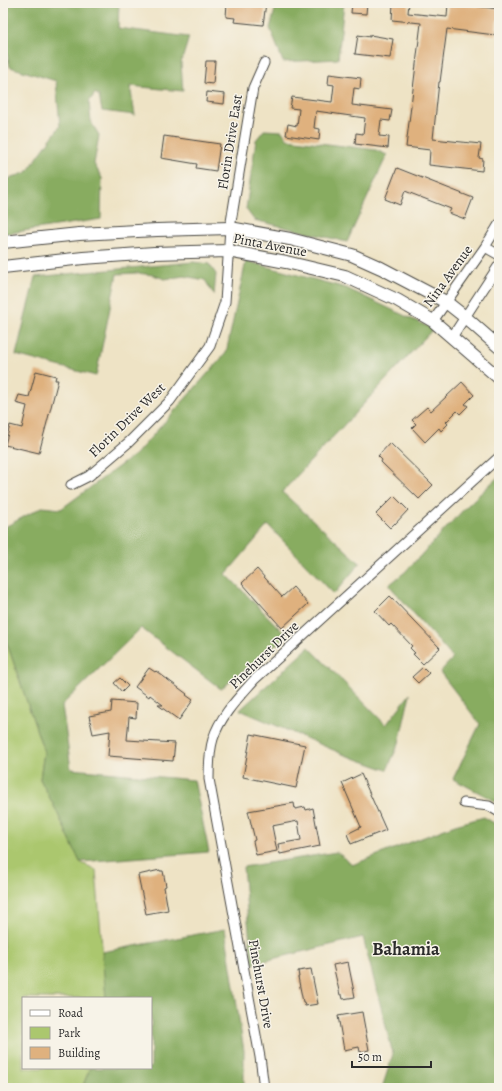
<svg xmlns="http://www.w3.org/2000/svg" width="502" height="1091" viewBox="0 0 502 1091" font-family="Alegreya,serif">
  <style>
    .green { fill: #abc76e; stroke: #6b794c }
    .forest { fill: #88ac61; stroke: #5a6c46 }
    .building { fill: #dfb17e }
    .lines { fill: none; stroke-linecap: round; stroke-linejoin: round }
    .minor-casing { stroke: #484742; stroke-width: 11 }
    .tertiary-casing { stroke: #484742; stroke-width: 14 }
    .minor { stroke: #fff; stroke-width: 9 }
    .tertiary { stroke: #fff; stroke-width: 12 }
    .labels { text-anchor: middle; dominant-baseline: central; stroke-width: 3; stroke-linejoin: round; paint-order: stroke }
    .street-label { font-size: 14px; fill: #2b2b2b; stroke: #f7f3e8 }
    .district-label { font-size: 18px; font-weight: bold; fill: #2b2b2b; stroke: #f7f3e8 }
  </style>
  <rect width="100%" height="100%" fill="#f7f3e8"/>
  <filter id="ink" filterUnits="userSpaceOnUse"><feTurbulence type="fractalNoise" baseFrequency=".025" numOctaves="2"/><feDisplacementMap in="SourceGraphic" scale="8" xChannelSelector="R" yChannelSelector="G"/><feConvolveMatrix kernelMatrix="1 2 1 2 8 2 1 2 1" color-interpolation-filters="sRGB"/></filter>
  <filter id="wash" filterUnits="userSpaceOnUse"><feTurbulence type="fractalNoise" baseFrequency=".012" numOctaves="4" result="noise"/><feDisplacementMap in="SourceGraphic" scale="16" xChannelSelector="R" yChannelSelector="G"/><feGaussianBlur stdDeviation="0.9" result="paint"/><feColorMatrix in="noise" values="0 0 0 0 0 0 0 0 0 0 0 0 0 0 0 0 0 1.4 0 .05"/><feComposite in="paint" operator="in"/></filter>
  <g filter="url(#wash)">
    <rect width="100%" height="100%" fill="#eee3c5"/>
    <!-- green -->
    <path class="green" d="M3 638 7 643 44 752 40 779 56 810 80 862 96 870 106 998H23V1068H90L82 1088H3Z"/>
    <!-- forest -->
    <path class="forest" d="M3 3H119L118 28 189 37 181 63 183 91 130 86 135 115 102 111 99 96 95 93 89 102 91 122 99 135 94 164 102 178 101 219 3 234V181L27 172 60 126 56 81 10 67 3 36Z
      M277 3H344L338 59 283 62 270 28Z
      M264 130 282 131 287 139 376 150 387 155 347 242 254 220 246 209 256 140Z
      M246 261 346 288 433 329 282 492 360 563 334 594 268 525 226 574 287 636 221 689 141 628 62 705 71 769 194 780 209 852 80 862 56 810 40 779 44 752 7 643 3 638V528L42 507 61 509 137 453 226 353Z
      M193 262 209 264 216 274 214 295 205 280 184 276 165 279 153 275 137 273 117 274 96 376 16 355 35 277Z
      M499 476V803L453 779 480 724 440 672 453 658 389 585 405 572 467 506Z
      M309 647 386 725 410 694 399 743 387 770 345 755 240 710Z
      M484 817 499 826V1088H382L393 1054 363 937 252 964 243 867 337 852 352 865 455 825Z
      M225 929 244 1051V1088H82L90 1068H151V998H106L102 952Z"/>
    <g id="blocks">
      <!-- building -->
      <path class="building" d="M227 3H266L263 25 234 22 235 18 226 17Z
        M352 3H367L366 14 351 13Z
        M393 3H409L408 13 447 17 448 3 499 9V21L497 20 495 35 447 29 440 82H439L433 139 481 144 479 158 483 159 482 171 429 165 430 150 406 147 421 23 392 20Z
        M358 35 370 37V35L393 39 390 58 355 54Z
        M206 61H215L213 84 204 83Z
        M329 74 361 78 360 89 354 88 352 105 392 110 390 121 381 120 379 136 389 137 388 148 355 144 356 133 363 134 365 118 316 111 314 128 320 129 319 140 286 135 288 124 297 126 299 109 290 108 292 97 332 102 334 85 328 84Z
        M207 92 225 94 224 104 206 102Z
        M164 136 220 144 216 171 196 168 197 164 161 158Z
        M397 168 473 198 465 219 449 213 451 209 405 191 400 205 385 199Z
        M36 371 56 376 55 380H58L39 453 5 445 10 425 22 428 27 406 16 403 19 395 29 397Z
        M462 382 474 395 465 404 468 406 460 414 457 411 446 422 448 424 441 431 439 428 425 442 412 428 416 424 412 420 427 407 431 411Z
        M390 443 433 485 419 499 381 462 382 460 378 456Z
        M394 496 408 510 395 524V523L390 528 376 514Z
        M257 569 282 597 293 587 308 604 282 628 242 583Z
        M390 596 440 648 423 664 413 654 415 653 410 648 412 646 391 624 389 626 375 611Z
        M423 667 429 673 418 683 412 677Z
        M149 668 155 672 156 671 187 694 186 695 193 700 179 720 158 705H163L150 695 149 697 135 687Z
        M120 678 128 686 122 692 114 683Z
        M112 701 137 703 136 718 129 717 127 740 175 743 173 761 108 756 110 731 93 734 89 716 111 712Z
        M251 734 305 745 296 788 243 777Z
        M361 774 386 830 351 844 347 834 361 827 342 783Z
        M294 803 295 809 305 807 306 810 313 808 320 846 280 854 278 844 301 840 298 821 272 826 277 851 256 855 253 841 255 840 248 811Z
        M160 870V871H163L166 886 164 887 168 910 146 914 138 875Z
        M348 962 355 997 343 999 342 995H340L333 965Z
        M311 969 318 1004 305 1006 304 1002H303L298 977H299L298 971Z
        M362 1012 369 1050 360 1052 359 1047 344 1050 338 1016Z"/>
    </g>
  </g>
  <g filter="url(#ink)">
    <use href="#blocks" fill-opacity="0" stroke="#484742" stroke-width="1"/>
    <g class="lines">
      <!-- minor casing -->
      <g class="minor-casing">
        <path id="minor" d="M485 247 499 255
          M433 321 485 247 499 224
          M452 337 499 265
          M71 485 89 476 129 442 170 401 210 346 225 302 230 228 253 88 264 63
          M464 803 489 806 499 812
          M264 1088 260 1057 209 779C209 766 209 752 213 739 220 716 239 697 254 680L499 457"/>
      </g>
      <!-- tertiary casing -->
      <g class="tertiary-casing">
        <path id="tertiary" d="M3 242 79 234 157 230 230 228 290 239 352 255 381 268 446 302 465 317 499 347
          M3 267 83 258 154 253 228 251 286 262 345 276 397 300 433 321 499 378"/>
      </g>
      <!-- minor -->
      <use href="#minor" class="minor"/>
      <!-- tertiary -->
      <use href="#tertiary" class="tertiary"/>
    </g>
  </g>
  <g class="labels">
    <!-- street labels -->
    <g class="street-label">
      <text transform="translate(230 142) rotate(-81)">Florin Drive East</text>
      <text transform="translate(270 245) rotate(11)">Pinta Avenue</text>
      <text transform="translate(448 276) rotate(-54)">Nina Avenue</text>
      <text transform="translate(127 420) rotate(-44)">Florin Drive West</text>
      <text transform="translate(264 655) rotate(-44)">Pinehurst Drive</text>
      <text transform="translate(261 984) rotate(80)">Pinehurst Drive</text>
    </g>
    <!-- district labels -->
    <g class="district-label">
      <text x="406" y="949">Bahamia</text>
    </g>
  </g>
  <!-- margin -->
  <rect width="502" height="1091" fill="none" stroke="#f7f3e8" stroke-width="16"/>
  <!-- legend -->
  <rect x="22" y="997" width="130" height="72" fill="#f7f3e8" stroke="#a5a39c"/>
  <rect x="30" y="1010" width="20" height="6" fill="#ffffff" stroke="#a5a39c"/>
  <text x="58" y="1017" font-size="12" fill="#2b2b2b">Road</text>
  <rect x="30" y="1027" width="20" height="12" fill="#abc76e" stroke="#a5a39c"/>
  <text x="58" y="1037" font-size="12" fill="#2b2b2b">Park</text>
  <rect x="30" y="1047" width="20" height="12" fill="#dfb17e" stroke="#a5a39c"/>
  <text x="58" y="1057" font-size="12" fill="#2b2b2b">Building</text>
  <!-- scale -->
  <path d="M352 1061v6h79v-6" fill="none" stroke="#2b2b2b" stroke-width="2"/>
  <text x="358" y="1061" font-size="12" fill="#2b2b2b" stroke="#f7f3e8" stroke-width="3" paint-order="stroke">50 m</text>
</svg>
